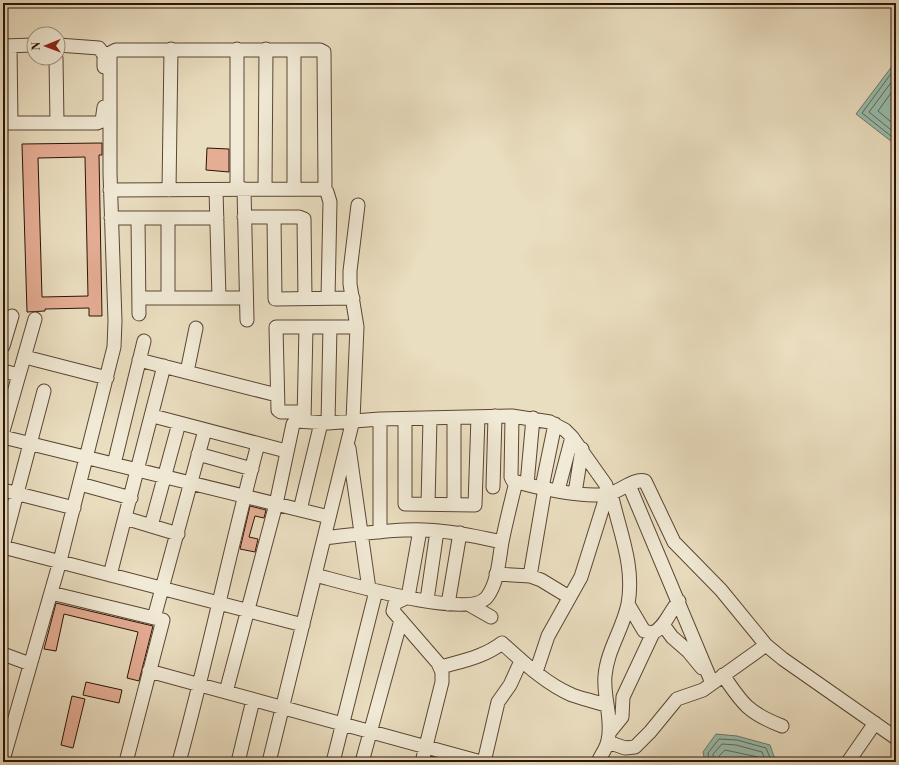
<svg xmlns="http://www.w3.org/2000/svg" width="899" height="765" viewBox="0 0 899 765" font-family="'Libre Bodoni',serif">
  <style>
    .water { fill: #98bdad; stroke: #6c796a }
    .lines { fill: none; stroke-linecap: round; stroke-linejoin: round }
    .shore { stroke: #62685a; stroke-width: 1 }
    .building { fill: #e5ad94; stroke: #2b1406; fill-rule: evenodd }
    .minor-casing { stroke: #5b4634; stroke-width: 15 }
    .minor { stroke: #f1ead6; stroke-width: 13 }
  </style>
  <rect width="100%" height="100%" fill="#eadec0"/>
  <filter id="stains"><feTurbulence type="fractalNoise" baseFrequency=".005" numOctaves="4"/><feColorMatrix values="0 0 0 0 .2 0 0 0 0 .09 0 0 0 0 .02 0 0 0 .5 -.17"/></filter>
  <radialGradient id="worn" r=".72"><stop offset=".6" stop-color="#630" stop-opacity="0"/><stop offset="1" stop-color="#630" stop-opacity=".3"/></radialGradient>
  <!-- water -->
  <path class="water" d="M896 61V145L856 114Z
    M716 734 737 736 770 745 776 762H705L703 752Z"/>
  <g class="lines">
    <!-- shore -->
    <path class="shore" d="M896 67 862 113 896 140
      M896 76 869 112 896 134
      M896 86 878 111 896 126
      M709 762 708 753 719 739 737 740 766 748 772 762
      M714 762 713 754 722 744 736 745 762 752 766 762
      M720 762 719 756 725 750 758 757 760 762"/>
  </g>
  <!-- building -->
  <path class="building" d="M102 143V155H99L102 316H89V308L45 309V311L27 312 22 144ZM85 157 88 296 42 297 38 158Z
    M207 148 229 149V172L206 170Z
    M250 506 266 510 264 518 255 516 249 537 258 539 255 552 240 549Z
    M56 603 153 626 139 681 127 678 138 632 64 614 56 651 44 649Z
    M86 682 122 690 119 703 83 695Z
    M72 696 85 699 73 748 61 745Z"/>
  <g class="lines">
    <!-- minor casing -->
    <g class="minor-casing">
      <path id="minor" d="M58 45 99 48 104 55V67
        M3 46 34 45
        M10 46 11 123
        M237 49V189
        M56 58 57 123
        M3 123H97L102 121 104 107
        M324 188 327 192 330 202 328 298
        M244 189 247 320
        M265 189 266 49
        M294 189V50
        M169 190 171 49
        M216 190 219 298
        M244 217H299L304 219 305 298
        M274 217 275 299 353 298
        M111 218H217
        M138 218 139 314
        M168 218V298
        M139 298H246
        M357 327 350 284V271L358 205
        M3 346 12 316
        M25 357 107 378
        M139 360 277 395
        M3 371 19 375
        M187 372 196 328
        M153 416 286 451
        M512 416 511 477 513 481C538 488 583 498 608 494 620 492 633 478 645 481L674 542 721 590 766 645 783 659 896 738
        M380 419V532
        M405 419V504L475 505 478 417
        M304 421 306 327
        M328 423 330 327
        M3 431 35 319
        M3 437 329 517
        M349 448 369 589
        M198 454 252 469
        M114 464 144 341
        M80 484 131 498
        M527 484 533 418
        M629 485 712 683
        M493 487 495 416
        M542 487 555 424
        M3 490 74 508
        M558 490 572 437
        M575 493 582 449
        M428 504 430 419
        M454 505V418
        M300 510 321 423
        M125 518 178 534
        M151 526 179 423
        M420 530 408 597 395 603 393 611 438 663 442 672V682L422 762
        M324 538C351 535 378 531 404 530 437 528 470 535 502 542
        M3 546 44 391
        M3 547 303 625
        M496 574 530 576 541 580 569 597
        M110 575 164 366
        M315 575C343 582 469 620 487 597 498 583 499 559 502 542 506 522 511 502 516 482
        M530 576 545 488
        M51 593 154 618
        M427 600 437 531
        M448 604 460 533
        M628 604 644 631 653 633C666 626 669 612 679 601
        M470 605 491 617
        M664 626 672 637 688 651 702 668
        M3 654 30 664
        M441 667C462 661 484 657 502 643 523 662 546 684 572 695 583 699 594 701 605 705
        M149 671 481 762
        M723 675C743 705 749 713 782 726
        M226 692 276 504 293 424 296 421 328 423 380 419 512 416 550 422 565 430 572 437 606 485 607 494 581 577 548 636 536 672
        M609 733 622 717 623 697 653 633
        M608 742 625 748 635 747 650 732 677 699 703 690 766 645
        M3 760 60 561 114 347 115 321 110 173V53L116 50H320L324 52 325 185 322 189 110 190
        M126 762 163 620 154 618 205 430
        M179 762C208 657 230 549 258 444
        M238 762 253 700
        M269 762 353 420 357 327H276L278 410 281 412H298L300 421
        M333 762 376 591
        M362 762 401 620
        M484 762 498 702 510 685 521 661
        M598 762C601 755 607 748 608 740 613 720 603 697 605 676 607 650 623 629 628 604 635 565 619 531 611 493
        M848 762 875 723"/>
    </g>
    <!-- minor -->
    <use href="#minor" class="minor"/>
  </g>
  <!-- margin -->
  <rect width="899" height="765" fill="none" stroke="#eadec0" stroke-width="16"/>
  <rect x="4" y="4" width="891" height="757" fill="none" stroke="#2b1406" stroke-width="2"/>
  <rect x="8" y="8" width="883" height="749" fill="none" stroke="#2b1406"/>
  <!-- north arrow -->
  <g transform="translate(46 46) rotate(269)"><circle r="19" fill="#f1ead6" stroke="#a29483"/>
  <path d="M0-3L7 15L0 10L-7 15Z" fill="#8f2418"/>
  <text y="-6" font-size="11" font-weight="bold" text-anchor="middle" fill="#2b1406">N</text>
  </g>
  <rect width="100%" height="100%" filter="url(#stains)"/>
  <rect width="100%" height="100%" fill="url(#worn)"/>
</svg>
